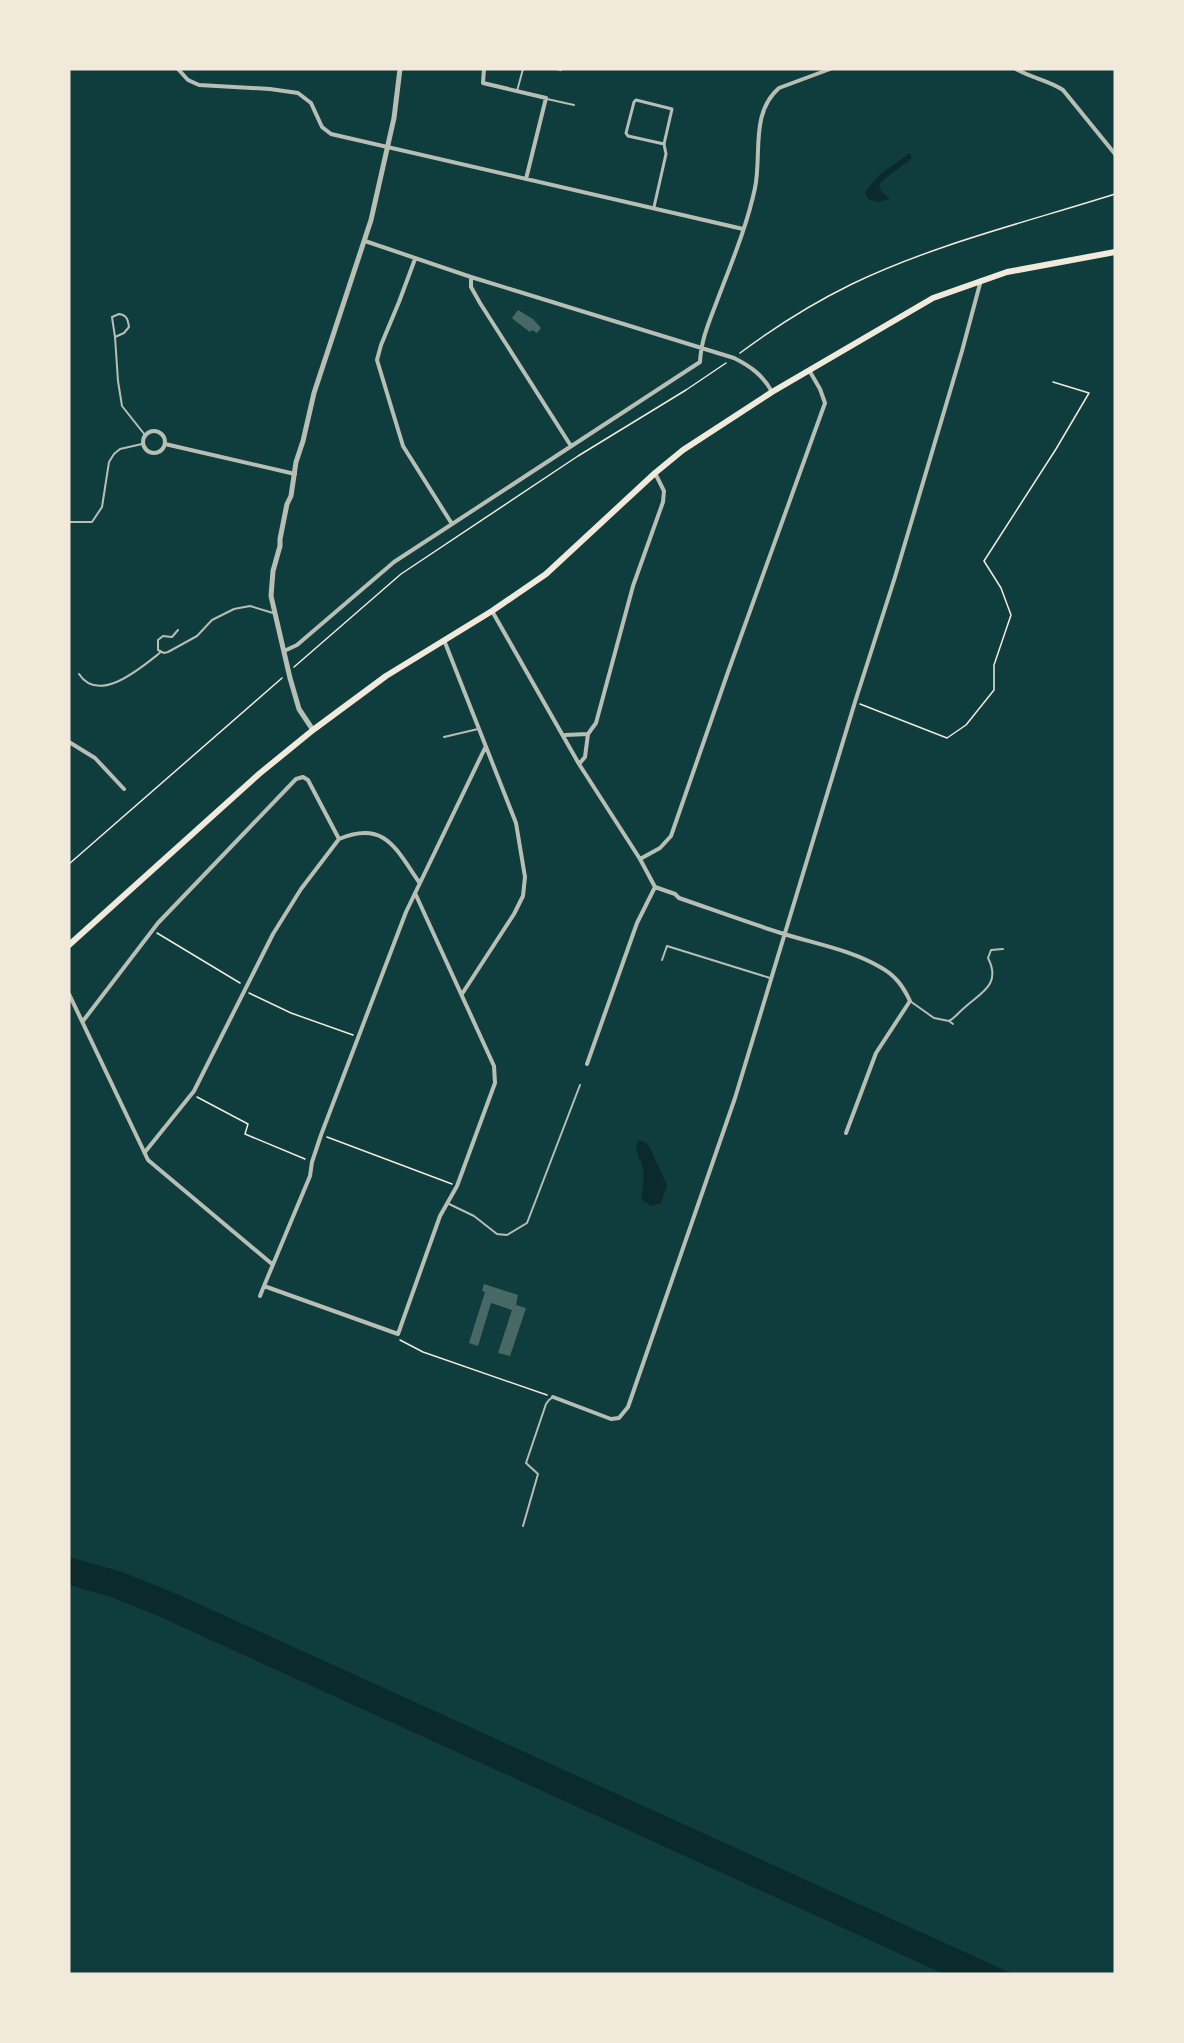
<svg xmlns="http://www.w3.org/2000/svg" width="1184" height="2043" viewBox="0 0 1184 2043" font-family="'Noto Sans',sans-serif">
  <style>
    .water { fill: #0a2a2b }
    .building { fill: #486865 }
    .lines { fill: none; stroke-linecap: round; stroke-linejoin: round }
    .path { stroke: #f1e9da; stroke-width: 1.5 }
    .service { stroke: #b8beb3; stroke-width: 2 }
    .pedestrian { stroke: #b8beb3; stroke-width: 3 }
    .minor { stroke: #b8beb3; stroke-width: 4 }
    .tertiary { stroke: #b8beb3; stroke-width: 5 }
    .primary { stroke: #f1e9da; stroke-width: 6 }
  </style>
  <rect width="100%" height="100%" fill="#0f3d3e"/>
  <!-- water -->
  <path class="water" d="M910 153 912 158 883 180 879 185 881 191 890 199 878 202 868 199 865 192 879 175Z
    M638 1140 645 1142 649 1146 667 1185 661 1203 651 1206 641 1199C642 1190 645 1178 643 1169 641 1158 633 1151 638 1140Z
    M69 1557 122 1572 177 1594 1013 1974H944L156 1615 111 1597 69 1585Z"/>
  <!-- building -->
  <path class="building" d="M518 310 533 319 541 328 537 333 532 330 530 332 514 320 512 318Z
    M484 1284 518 1295 516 1305 526 1308 510 1356 498 1353 512 1310 491 1303 478 1346 469 1343 485 1292 482 1291Z"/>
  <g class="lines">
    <!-- path -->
    <path class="path" d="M740 353C775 327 813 303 852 284 935 244 1027 222 1115 194
      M294 667 401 574 578 456 686 390 726 363
      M860 704 947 738 966 725 994 690V665L1011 615 1001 588 984 561 1056 449 1089 393 1053 382
      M69 864 282 678
      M157 933 240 983
      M249 993 291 1013 353 1035
      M197 1097 248 1124 245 1134 305 1159
      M327 1137 452 1184
      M400 1340 423 1352 547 1395"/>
    <!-- service -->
    <path class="service" d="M556 69 561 70
      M517 91 523 69
      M547 99 574 105
      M119 314C127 315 128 320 129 327L124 333 115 337 112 317Z
      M115 337 118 381 122 406 145 435
      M69 522H92L102 507 109 462 114 454 120 449 142 444
      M178 630 172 637 163 636 158 640V650L164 653 168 652 197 636 212 620 234 609 250 606 273 613
      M79 674C99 705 142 667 161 652
      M444 737 478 729
      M662 960 667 946 770 978
      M910 1001 934 1018 949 1021 953 1024
      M949 1021C955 1018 958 1013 964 1008 980 993 1002 985 988 958L991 950 1003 949
      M447 1203 474 1216 497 1234 507 1235 527 1223 580 1085
      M523 1526 538 1474 526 1463 546 1404 549 1400 553 1397"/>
    <!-- pedestrian -->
    <path class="pedestrian" d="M654 207 666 154 664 144 672 109 636 100 634 102 626 133 628 136 664 144"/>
    <!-- minor -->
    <path class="minor" d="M178 69 188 80 199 85 270 89 298 93 311 103 322 127 331 134 743 229
      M484 69 483 83 546 98 526 179
      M1016 69C1031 78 1048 80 1063 90L1115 154
      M365 241 471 277 734 358C750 366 763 375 772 392
      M415 259 399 302 381 345 377 360 403 446 452 524
      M471 277V287L480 303 571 446
      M143 442a11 11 0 1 1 22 0a11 11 0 1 1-22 0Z
      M165 444 295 474
      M492 611 579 764 640 859 655 887 675 894 679 898C714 910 749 923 784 934 816 944 851 950 880 967 895 975 903 986 910 1001L876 1053 846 1133
      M444 640 516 823 525 877 523 896 514 914 462 994
      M284 651 297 645 394 562 700 362C701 340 709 322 717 301 731 264 747 226 755 188 762 155 750 113 779 88L830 69
      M565 735 588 734
      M69 742 95 758 124 789
      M579 764 585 757 588 734 596 723 633 586 663 502 664 491 655 473
      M640 859 660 848 671 836 728 672 825 403 820 389 809 370
      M415 893 494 1066 495 1083 457 1186 440 1216 398 1334 264 1286 310 1176 312 1162 321 1135 406 912 485 748
      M69 994 148 1160 272 1264
      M83 1021 158 923 296 779 303 777 308 780 339 839C385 820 396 849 419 882
      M587 1064 637 923 655 887
      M145 1152 194 1091 273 934 301 889 339 839
      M260 1296 264 1286
      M553 1397 611 1419 619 1418 628 1407 735 1098 855 702 895 577 962 351 981 280"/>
    <!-- tertiary -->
    <path class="tertiary" d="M313 730 299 709 290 678 271 596 273 571 280 546V539L287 504 291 496 296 462 303 441 314 393 371 220 394 118 400 69"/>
    <!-- primary -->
    <path class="primary" d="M69 945 259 774 313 730 386 676 492 611 546 574 655 473 683 450 772 392 933 298 1007 272 1115 252"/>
  </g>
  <!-- border -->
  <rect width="1184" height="2043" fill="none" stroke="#f1e9da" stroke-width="141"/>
</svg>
